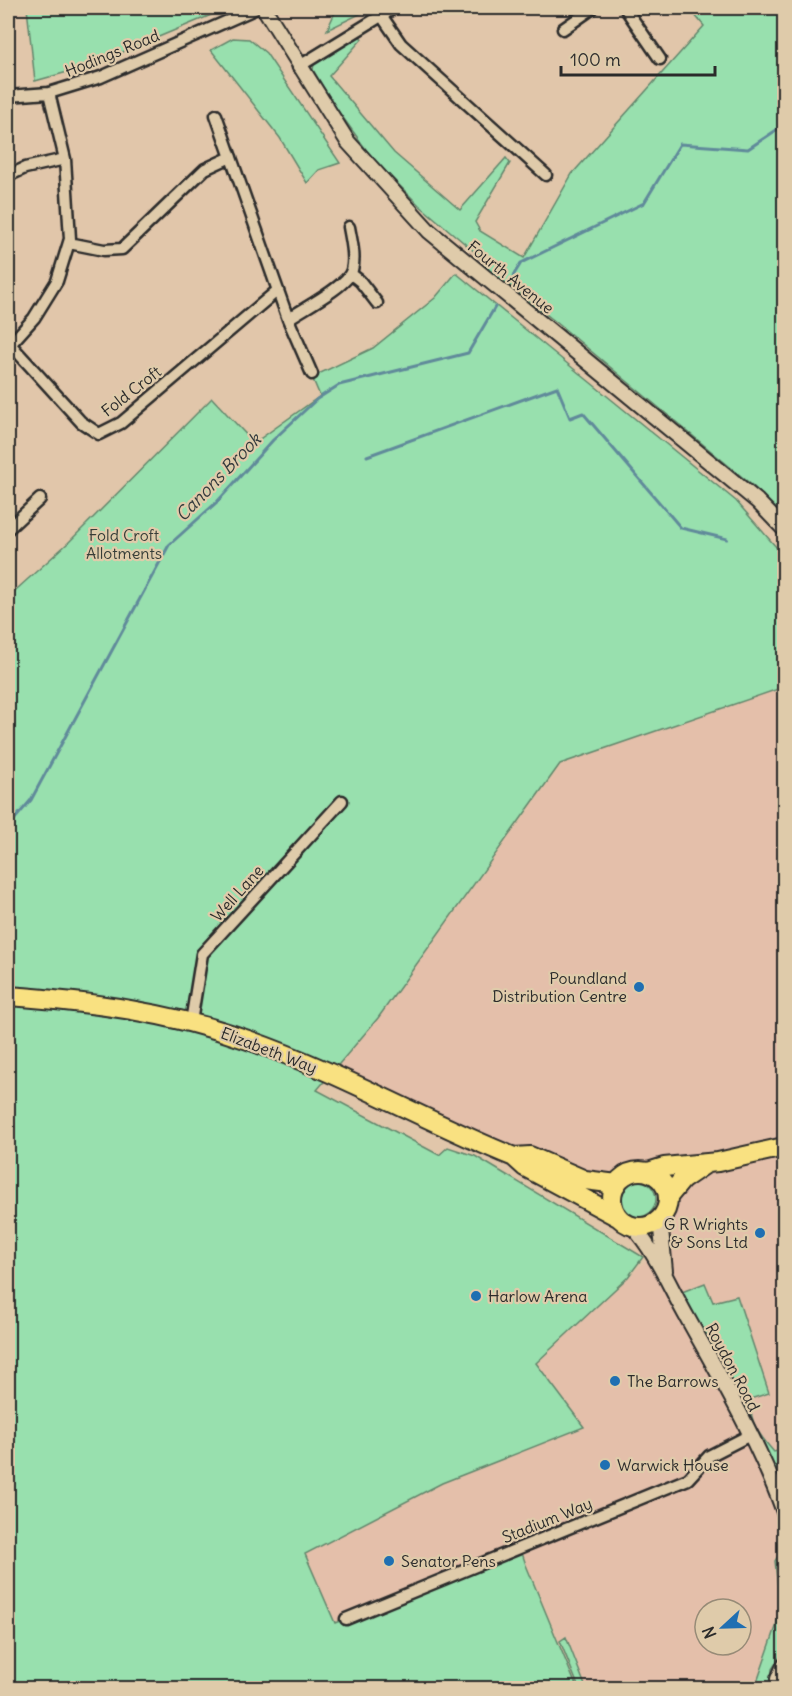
<svg xmlns="http://www.w3.org/2000/svg" width="792" height="1696" viewBox="0 0 792 1696" font-family="Delius,sans-serif">
  <style>
    .built { fill: #e4bfaa; fill-rule: evenodd }
    .green { fill: #98e0ae; stroke: #62866c; stroke-width: 1.5 }
    .lines { fill: none; stroke-linecap: round; stroke-linejoin: round }
    .stream { stroke: #608a9a; stroke-width: 3 }
    .minor-casing { stroke: #2b2b2b; stroke-width: 15 }
    .tertiary-casing { stroke: #2b2b2b; stroke-width: 18 }
    .primary-casing { stroke: #2b2b2b; stroke-width: 22 }
    .minor { stroke: #dfcbaa; stroke-width: 10 }
    .tertiary { stroke: #dfcbaa; stroke-width: 14 }
    .primary { stroke: #f9e181; stroke-width: 18 }
    .poi-dot { fill: #1f6fb2; stroke: #dfcbaa; stroke-width: 2 }
    .labels { text-anchor: middle; dominant-baseline: central; stroke-width: 4.5; stroke-linejoin: round; paint-order: stroke }
    .street-label { font-size: 16px; fill: #2b2b2b; stroke: #dfcbaa }
    .park-label { font-size: 16px; fill: #363d38; stroke: #dfcbaa }
    .poi-label { font-size: 16px; fill: #2b2b2b; stroke: #dfcbaa; text-anchor: start }
    .water-label { font-size: 18px; font-style: italic; fill: #343b3e; stroke: #dfcbaa }
  </style>
  <rect width="100%" height="100%" fill="#e1c6aa"/>
  <filter id="ink" filterUnits="userSpaceOnUse"><feTurbulence type="fractalNoise" baseFrequency=".0167" numOctaves="2"/><feDisplacementMap in="SourceGraphic" scale="12" xChannelSelector="R" yChannelSelector="G"/><feConvolveMatrix kernelMatrix="1 2 1 2 8 2 1 2 1" color-interpolation-filters="sRGB"/></filter>
  <g filter="url(#ink)">
    <!-- built -->
    <path class="built" d="M784 686V1658L779 1666 774 1688H578L520 1547 334 1624 305 1554 442 1483 583 1427 536 1363 650 1257 544 1164 334 1071 378 1018 562 764ZM705 1609H741V1645H705Z"/>
    <!-- green -->
    <path class="green" d="M27 8H228L89 66 35 81Z
      M337 8H372L327 30Z
      M689 8H784V516L753 486 556 322 489 270 476 253 419 205 373 159 336 108 313 70 314 64 360 36 362 39 329 76 394 153 460 210 506 158 510 163 475 222 480 231 524 258 572 174 704 26Z
      M233 38 249 39 266 53 340 163 319 170 307 183 280 138 211 50Z
      M456 273 736 501 784 556V687L560 764 378 1018 317 1090 439 1155 448 1147 475 1156 643 1257 628 1277 536 1363 584 1427 442 1483 305 1554 335 1623 520 1547 526 1565 577 1688H8V597L68 543 212 398 254 443 320 396 312 377 373 348 435 298Z
      M620 1199a18 18 0 1 1 36 0a18 18 0 1 1-36 0Z
      M705 1283 713 1302 737 1296 769 1393 750 1399C749 1422 760 1436 774 1452L784 1449V1507L682 1292Z
      M780 1553 784 1554V1651L772 1669 771 1688H755L776 1627 780 1606 775 1561Z
      M566 1637 586 1688H579L560 1641Z"/>
    <g class="lines">
      <!-- stream -->
      <path class="stream" d="M513 276 521 263 644 203 680 144 748 149 784 125
        M367 456 557 387 570 418 583 413 681 528 727 539
        M8 827 31 800 169 545 217 502 273 440 317 399 339 385 468 353 495 307"/>
      <!-- minor casing -->
      <g class="minor-casing">
        <path id="minor" d="M625 8 660 59
          M381 15 401 44 546 175
          M563 29 593 8
          M298 67 394 8
          M8 96 49 93 101 77 257 8
          M216 115 288 319 312 374
          M8 176 25 168 65 159
          M69 243 104 250 122 249 205 169 231 157
          M351 274 360 281 377 303
          M288 319C302 309 348 286 352 270 356 257 351 239 349 227
          M11 345 81 422 99 434 121 423 278 290
          M8 347 34 318 57 281 70 239 65 159 49 93
          M8 529 40 499
          M191 1022 202 954 342 801
          M346 1619 688 1479 709 1456 750 1435"/>
      </g>
      <!-- tertiary casing -->
      <g class="tertiary-casing">
        <path id="tertiary" d="M264 8 348 142 429 231 757 501 784 529
          M663 1214 661 1229 665 1271
          M632 1226C657 1253 670 1288 688 1319 723 1382 760 1445 784 1512
          M779 1688 778 1679 784 1666"/>
      </g>
      <!-- primary casing -->
      <g class="primary-casing">
        <path id="primary" d="M8 996C90 1002 170 1012 248 1040 340 1072 425 1121 514 1157L525 1167 618 1217
          M514 1157 530 1156 585 1180 617 1184
          M612 1199a28 28 0 1 1 56 0a28 28 0 1 1-56 0Z
          M648 1172 664 1167 718 1162 784 1147
          M668 1197 682 1180 704 1165"/>
      </g>
      <!-- minor -->
      <use href="#minor" class="minor"/>
      <!-- tertiary -->
      <use href="#tertiary" class="tertiary"/>
      <!-- primary -->
      <use href="#primary" class="primary"/>
    </g>
  </g>
  <!-- markers -->
  <g class="poi-dot">
    <circle cx="639" cy="987" r="6"/>
    <circle cx="760" cy="1233" r="6"/>
    <circle cx="476" cy="1296" r="6"/>
    <circle cx="615" cy="1381" r="6"/>
    <circle cx="605" cy="1465" r="6"/>
    <circle cx="389" cy="1561" r="6"/>
  </g>
  <g class="labels">
    <!-- street labels -->
    <g class="street-label">
      <text transform="translate(112 53) rotate(-22)">Hodings Road</text>
      <text transform="translate(511 277) rotate(39)">Fourth Avenue</text>
      <text transform="translate(131 391) rotate(-38)">Fold Croft</text>
      <text transform="translate(237 893) rotate(-48)">Well Lane</text>
      <text transform="translate(269 1050) rotate(21)">Elizabeth Way</text>
      <text transform="translate(733 1367) rotate(62)">Roydon Road</text>
      <text transform="translate(547 1520) rotate(-22)">Stadium Way</text>
    </g>
    <!-- park labels -->
    <g class="park-label">
      <text x="124" y="535">Fold Croft<tspan x="124" dy="18">Allotments</tspan></text>
    </g>
    <!-- poi labels -->
    <g class="poi-label">
      <text x="627" y="978" text-anchor="end">Poundland<tspan x="627" dy="18">Distribution Centre</tspan></text>
      <text x="748" y="1224" text-anchor="end">G R Wrights<tspan x="748" dy="18">&amp; Sons Ltd</tspan></text>
      <text x="488" y="1296">Harlow Arena</text>
      <text x="627" y="1381">The Barrows</text>
      <text x="617" y="1465">Warwick House</text>
      <text x="401" y="1561">Senator Pens</text>
    </g>
    <!-- water labels -->
    <g class="water-label">
      <text transform="translate(218 477) rotate(-46)">Canons Brook</text>
    </g>
  </g>
  <!-- margin -->
  <rect width="792" height="1696" fill="none" stroke="#dfcbaa" stroke-width="30"/>
  <rect x="15" y="15" width="762" height="1666" fill="none" stroke="#2b2b2b" stroke-width="2" filter="url(#ink)"/>
  <!-- north arrow -->
  <g transform="translate(723 1627) rotate(248)"><circle r="28" fill="#dfcbaa" stroke="#978b77" stroke-width="1.5"/>
  <path d="M0-4.5L10 22L0 15L-10 22Z" fill="#1f6fb2"/>
  <text y="-9" font-size="16" font-weight="bold" text-anchor="middle" fill="#2b2b2b">N</text>
  </g>
  <!-- scale -->
  <path d="M561 66v9h154v-9" fill="none" stroke="#2b2b2b" stroke-width="3"/>
  <text x="570" y="66" font-size="18" fill="#2b2b2b" stroke="#dfcbaa" stroke-width="4.5" paint-order="stroke">100 m</text>
</svg>
